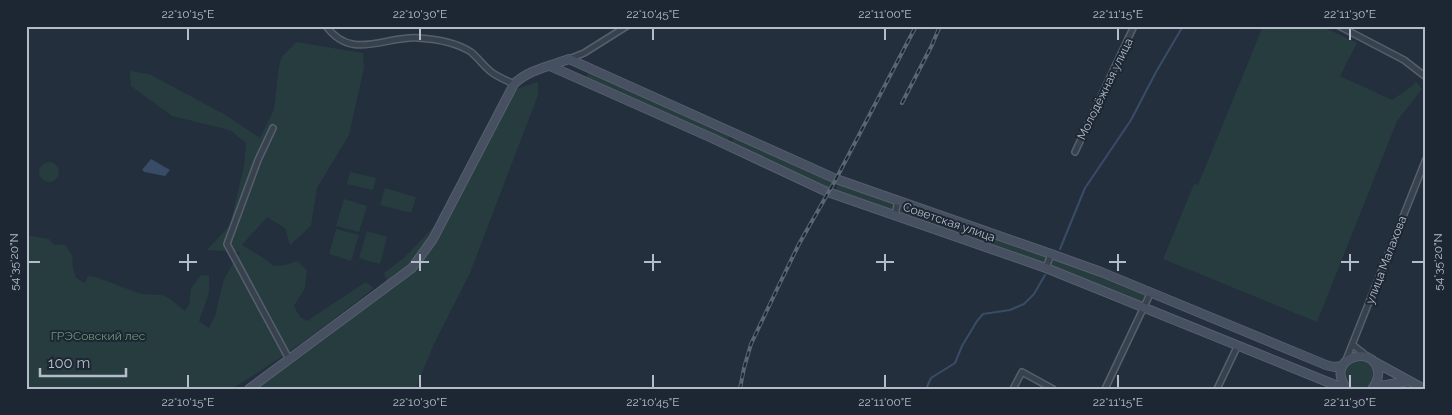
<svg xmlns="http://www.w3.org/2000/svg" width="1452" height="415" viewBox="0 0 1452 415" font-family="Raleway,sans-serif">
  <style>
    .green { fill: #263c3f }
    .water { fill: #394c67 }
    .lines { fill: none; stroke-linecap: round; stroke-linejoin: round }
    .stream { stroke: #394c67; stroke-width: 2 }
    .minor-casing { stroke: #565f6c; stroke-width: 8 }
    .secondary-casing { stroke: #565f6c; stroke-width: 10 }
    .minor { stroke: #38414e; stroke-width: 5 }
    .secondary { stroke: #465061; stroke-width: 8 }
    .rail-casing { stroke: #5a6575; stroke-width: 4 }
    .rail { stroke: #1d2633; stroke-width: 2; stroke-dasharray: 5.5; stroke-linecap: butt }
    .ticks { fill: none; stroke: #b4bcc9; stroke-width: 2 }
    .labels { text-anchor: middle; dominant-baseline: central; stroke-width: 4; stroke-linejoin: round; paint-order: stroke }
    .street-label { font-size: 12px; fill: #b4bcc9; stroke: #1d2633 }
    .park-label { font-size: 12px; fill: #6b9a76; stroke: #1d2633 }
    .neatline { fill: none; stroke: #b4bcc9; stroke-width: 2 }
    .ticks-label { font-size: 12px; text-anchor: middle; fill: #b4bcc9 }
  </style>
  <rect width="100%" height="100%" fill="#242f3e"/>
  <!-- green -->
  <path class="green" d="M1263 26H1321L1357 43 1340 76 1392 100 1411 87 1416 82 1422 89 1397 121 1317 322 1163 259 1194 184 1198 185Z
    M296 42 363 53 364 68 349 135 317 188 311 226 290 245 285 228 267 217 242 245 265 259 273 266 285 265 298 261 307 271 305 288 294 306 300 317 307 321 366 282 374 288C328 324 282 359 231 389H26V235L49 239 54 245H65L72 255 73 269 76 278 85 283 88 276 96 277 141 294 162 295 170 299 185 311 189 304 191 288 201 275 209 276V293L199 321 209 328 215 316 224 279 240 252 207 250 230 225 244 166 246 143 230 130 172 116 131 86 130 71 149 74 224 114 260 138 274 110 279 66 282 57Z
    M589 71 730 135 727 143 586 79Z
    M538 82V95L470 273 434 344 417 385V389H254L297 360 375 301 389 288 384 273 405 257 442 218 505 96 519 88Z
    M734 137 832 181 829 188 731 145Z
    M39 172a10 10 0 1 1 20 0a10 10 0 1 1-20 0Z
    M350 172 376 178 373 190 347 184Z
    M839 183 895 203 893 212 835 191Z
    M385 188 416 197 411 213 380 205Z
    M344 199 367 206 359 232 336 226Z
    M900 205 1049 256 1045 265 898 214Z
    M336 229 359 235 351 261 329 254Z
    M367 231 387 237 380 264 359 258Z
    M1053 257 1148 294 1143 304 1048 266Z
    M1344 374a15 15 0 1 1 30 0a15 15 0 1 1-30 0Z"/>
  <!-- water -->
  <path class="water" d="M151 159 170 170 165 176 145 172 142 170Z"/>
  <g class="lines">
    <!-- stream -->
    <path class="stream" d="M1060 249 1085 188 1131 120 1156 72 1183 26
      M926 389 931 378 955 363 962 346 977 321 983 314 1010 310 1024 304 1034 294 1045 275"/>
    <!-- minor casing -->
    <g class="minor-casing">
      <path id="minor" d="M326 26C352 62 386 35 419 38 435 39 457 43 471 52 478 58 483 65 490 71 497 77 506 80 514 84
        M1339 26 1404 60 1426 77
        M569 59 584 53 627 26
        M273 128 258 160 227 244 289 359
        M1075 152 1134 26
        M895 215 898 201
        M1046 268 1051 254
        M1353 345 1368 357
        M1346 360 1426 159
        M1013 389 1022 372 1053 389
        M1105 389 1151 292
        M1217 389 1238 345"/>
    </g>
    <!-- secondary casing -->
    <g class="secondary-casing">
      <path id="secondary" d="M550 66 712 138 825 191 1046 268 1345 389
        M1373 361 1424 389
        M1374 387 1409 381
        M249 389 412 268 433 239 514 84C528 70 550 66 569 59L836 179 1051 254 1101 272 1326 365 1334 367 1342 366
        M1347 389C1323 359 1373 342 1378 371 1379 378 1376 384 1372 389"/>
    </g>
    <!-- minor -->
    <use href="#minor" class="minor"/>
    <!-- secondary -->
    <use href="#secondary" class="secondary"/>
    <!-- rail casing -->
    <g class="rail-casing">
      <path id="rail" d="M902 103 932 45 940 26
        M740 389 744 368 751 344 779 285 799 244 836 179 916 26"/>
    </g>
    <!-- rail -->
    <use href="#rail" class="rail"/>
  </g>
  <!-- ticks -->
  <path class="ticks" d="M188 28V40M420 28V40M653 28V40M885 28V40M1118 28V40M1350 28V40M188 254V271M420 254V271M653 254V271M885 254V271M1118 254V271M1350 254V271M28 262H40M179 262H197M411 262H429M644 262H661M876 262H894M1109 262H1126M1341 262H1359M1412 262H1424M188 375V388M420 375V388M653 375V388M885 375V388M1118 375V388M1350 375V388"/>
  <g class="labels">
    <!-- street labels -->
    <g class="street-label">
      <text transform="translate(1105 89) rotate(-64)">Молодёжная улица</text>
      <text transform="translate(949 222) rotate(19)">Советская улица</text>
      <text transform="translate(1386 260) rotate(-69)">улица Малахова</text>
    </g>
    <!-- park labels -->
    <g class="park-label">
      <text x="98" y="336">ГРЭСовский лес</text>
    </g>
  </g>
  <!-- border -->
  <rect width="1452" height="415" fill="none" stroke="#1d2633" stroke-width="55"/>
  <!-- scale -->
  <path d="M40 368v8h86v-8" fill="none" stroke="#b4bcc9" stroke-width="2.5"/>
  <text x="48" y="368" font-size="15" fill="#b4bcc9" stroke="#1d2633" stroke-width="4" paint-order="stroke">100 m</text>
  <rect x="28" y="28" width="1396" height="360" class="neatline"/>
  <g class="ticks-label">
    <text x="188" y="18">22°10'15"E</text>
    <text x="420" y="18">22°10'30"E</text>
    <text x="653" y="18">22°10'45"E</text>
    <text x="885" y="18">22°11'00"E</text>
    <text x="1118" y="18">22°11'15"E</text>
    <text x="1350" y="18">22°11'30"E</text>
    <text transform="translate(14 262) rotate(-90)" y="4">54°35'20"N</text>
    <text transform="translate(1438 262) rotate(-90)" y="4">54°35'20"N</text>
    <text x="188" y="406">22°10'15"E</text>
    <text x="420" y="406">22°10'30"E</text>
    <text x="653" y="406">22°10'45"E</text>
    <text x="885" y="406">22°11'00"E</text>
    <text x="1118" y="406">22°11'15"E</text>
    <text x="1350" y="406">22°11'30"E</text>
  </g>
</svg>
